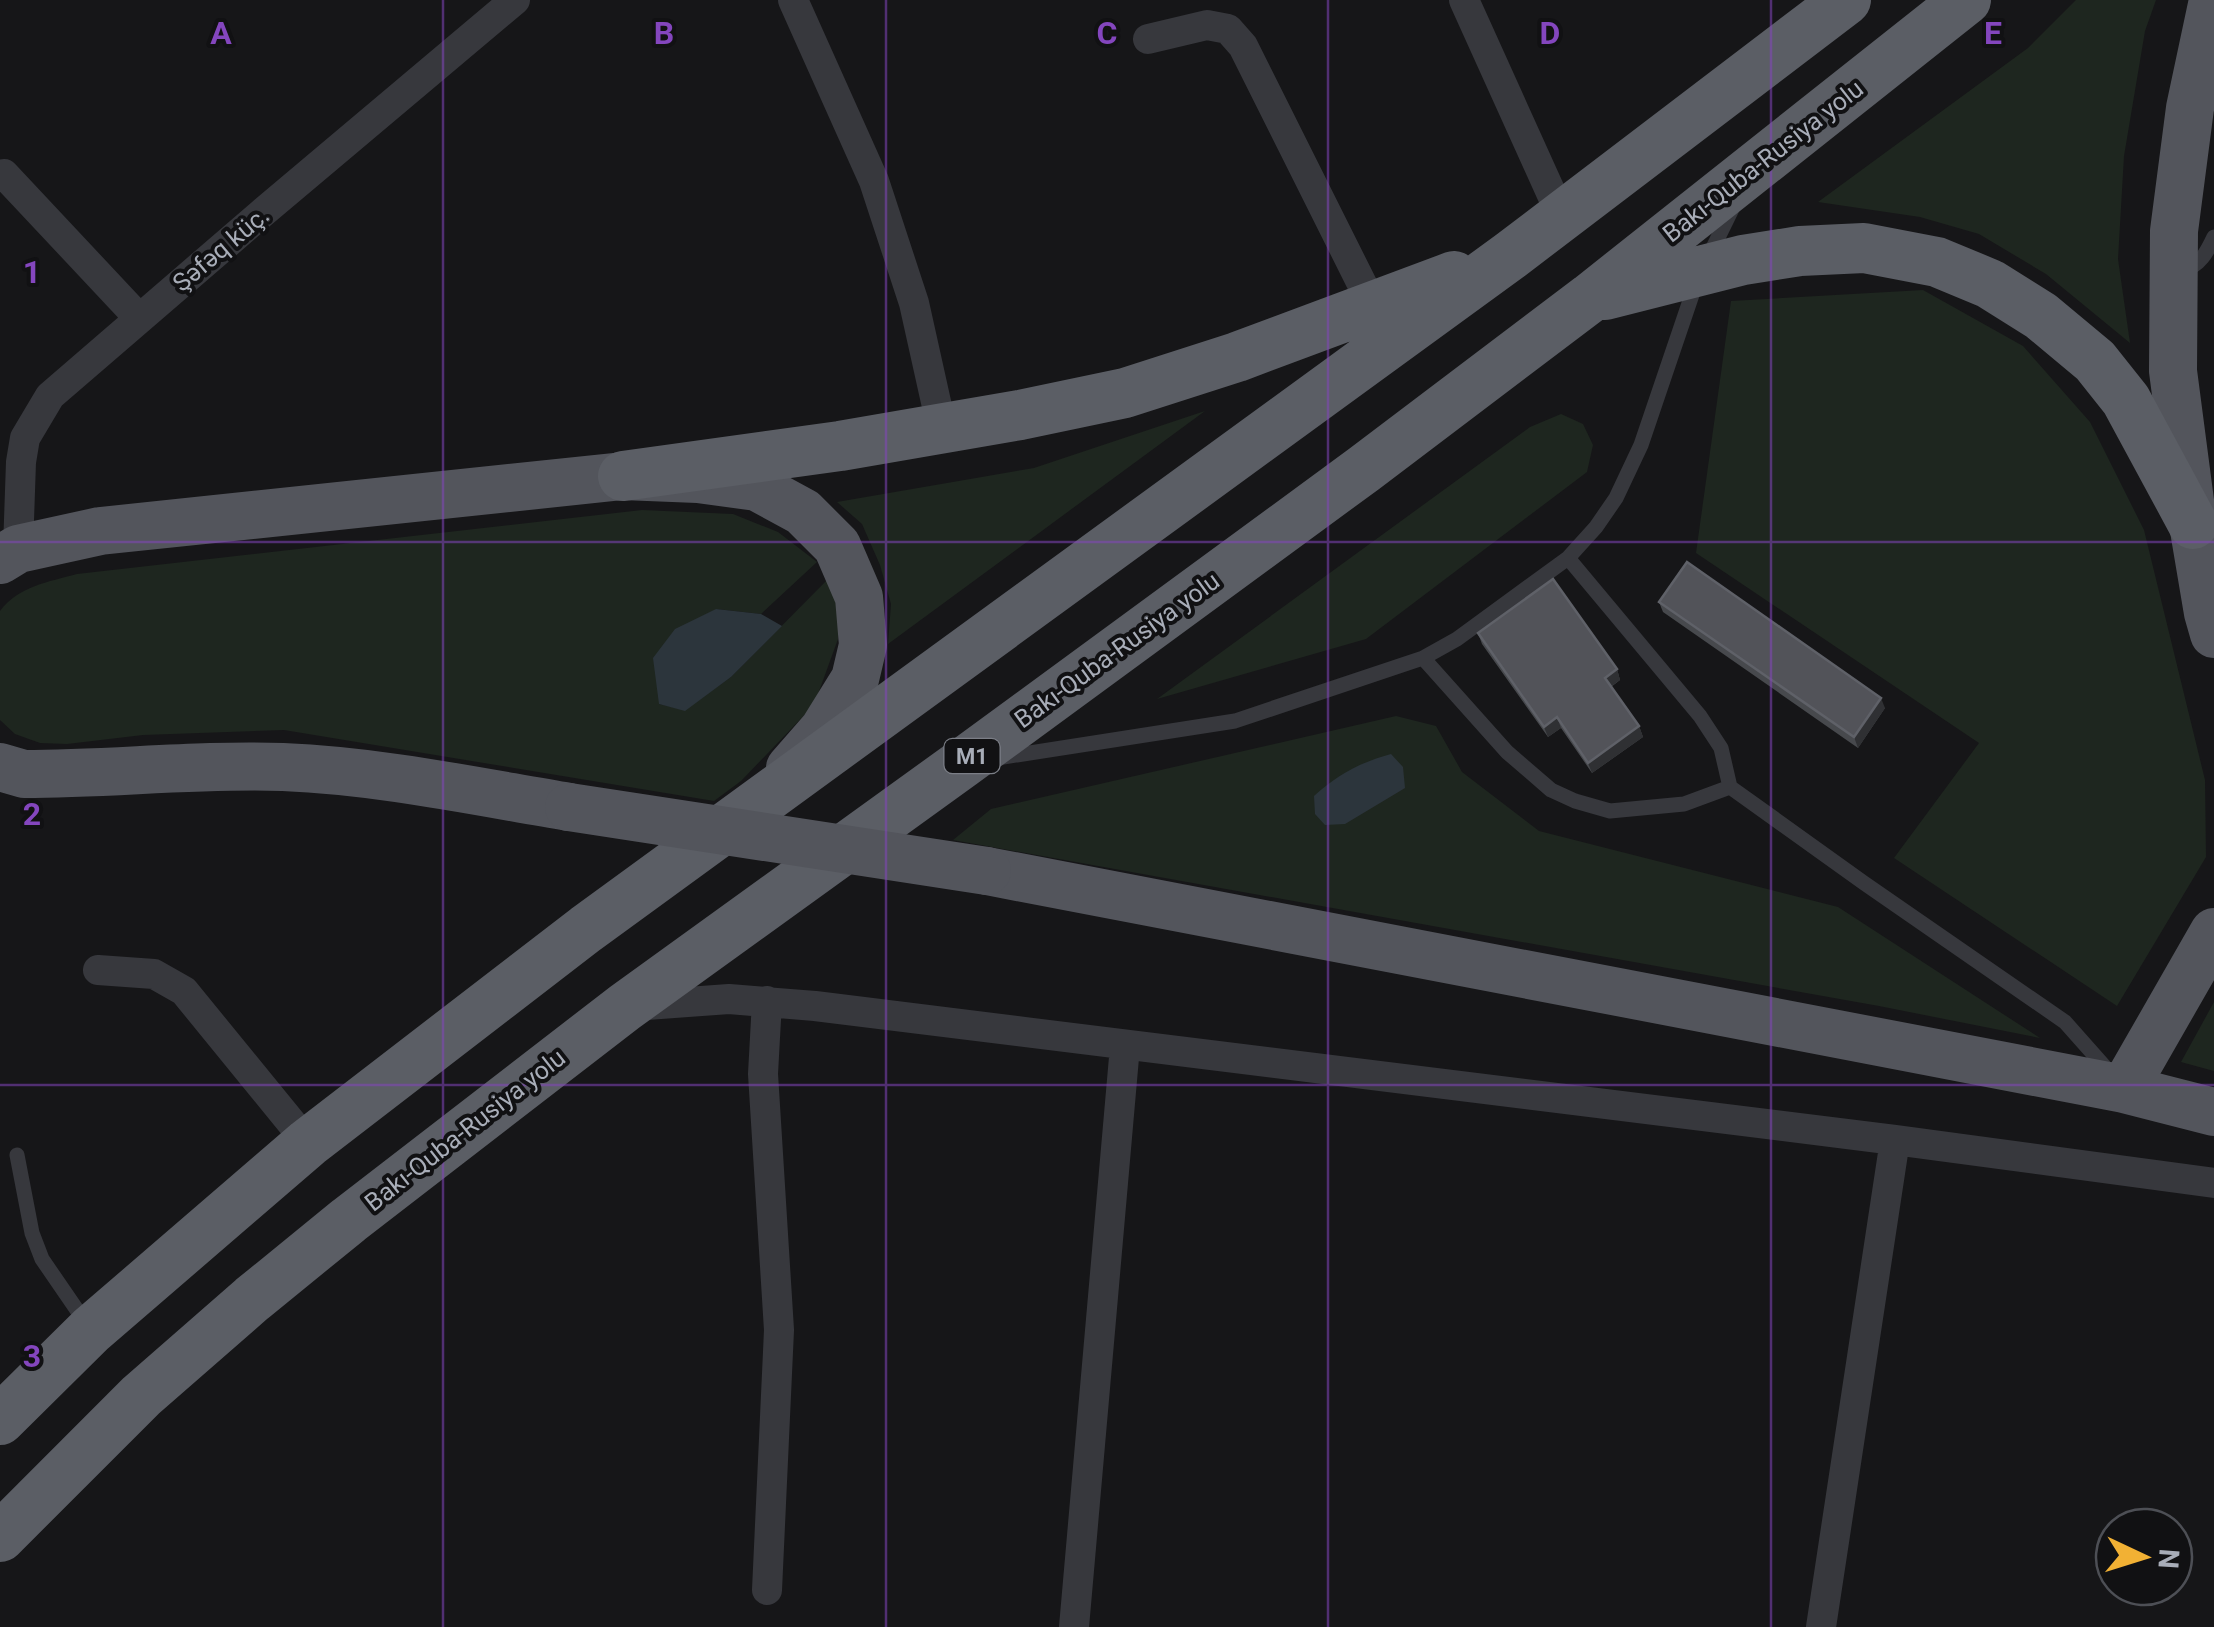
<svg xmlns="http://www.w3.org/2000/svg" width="2214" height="1627" viewBox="0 0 2214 1627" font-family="Roboto,sans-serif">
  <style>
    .green { fill: #1e261f }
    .water { fill: #2c353c }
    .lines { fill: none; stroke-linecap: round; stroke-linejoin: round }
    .service { stroke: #37383d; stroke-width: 15 }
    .minor { stroke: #37383d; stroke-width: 30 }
    .primary { stroke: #53555c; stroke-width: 48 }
    .trunk { stroke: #5b5e65; stroke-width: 50 }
    .primary-bridge { stroke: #53555c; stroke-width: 48 }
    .wall { fill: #47494d }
    .shaded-wall { fill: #2f3033 }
    .building { fill: #525359; stroke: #5f6168; stroke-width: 2.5 }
    .grid { fill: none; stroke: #8446be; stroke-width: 2.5; stroke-opacity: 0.55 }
    .labels { text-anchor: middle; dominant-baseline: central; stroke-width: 8; stroke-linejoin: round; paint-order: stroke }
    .shield { fill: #111113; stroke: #7b7e86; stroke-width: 2.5 }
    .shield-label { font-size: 22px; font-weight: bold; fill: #a8adb8 }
    .street-label { font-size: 25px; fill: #a8adb8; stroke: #111113 }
    .grid-label { font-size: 32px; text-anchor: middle; font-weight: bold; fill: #8446be; stroke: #111113; stroke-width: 8; stroke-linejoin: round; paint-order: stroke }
  </style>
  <rect width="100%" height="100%" fill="#161618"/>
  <!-- green -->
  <path class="green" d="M2076 0H2156L2145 31 2124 156 2118 259 2130 343 2046 274 1979 234 1920 217 1818 202 2028 48Z
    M1923 290 2023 346 2090 422 2144 530 2205 780 2206 857 2117 1006 1894 858 1979 743 1696 553 1731 301Z
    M1205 411 888 644 891 604 880 565 862 524 837 502 1034 468Z
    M1561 414 1583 424 1593 445 1587 472 1366 639 1157 699 1530 427Z
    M642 510 733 514 778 532 817 562 761 614 716 609 659 704 685 710 731 677 829 578 840 612 838 639 814 705 741 781 714 801 284 730 143 735 67 744 40 743 15 734 0 720V611C19 586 48 582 77 574Z
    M1396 716 1436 726 1462 772 1539 831 1838 907 2040 1038 1879 1006 953 840 991 809Z
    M2214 1002V1071L2181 1062Z"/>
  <!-- water -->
  <path class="water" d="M716 609 761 614 782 626 731 677 685 711 659 704 653 658 675 629Z
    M1391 754 1403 767 1405 788 1345 824 1325 825 1315 814 1314 796C1337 775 1361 762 1391 754Z"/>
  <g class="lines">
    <!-- service -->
    <path class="service" d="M1708 258 1733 207
      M2183 270C2200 266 2207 252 2214 237
      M1423 658 1507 752 1551 790 1575 801 1610 811 1684 804 1730 787 1721 748 1700 716 1568 558
      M997 758 1235 721 1423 658 1457 639 1568 558 1596 527 1616 498 1641 445 1696 283
      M1730 787 1864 883 2065 1022 2112 1075
      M17 1155 32 1233 42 1259 88 1326"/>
    <!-- minor -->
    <path class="minor" d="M793 0 874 181 914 303 942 429
      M1464 0 1562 217
      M1148 39 1207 25 1228 29 1243 46 1373 306
      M4 174 139 318
      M18 549 21 462 25 438 50 396 261 214 515 0
      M98 970 154 974 184 991 308 1143
      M767 1001 763 1074 779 1330 767 1590
      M633 1006 729 999 815 1006 1895 1140 2214 1183
      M1074 1627 1125 1046
      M1821 1627 1895 1140"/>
    <!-- primary -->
    <path class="primary" d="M2213 0 2190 108 2174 231 2173 371 2193 524 2208 613 2214 634
      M0 560 18 549 100 531 623 476 698 479 757 487 803 512 837 546 859 597 863 645 855 679 824 729 790 768
      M0 767 24 774C111 774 197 764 283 767 380 771 474 791 569 807
      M987 871 2124 1089 2214 1112
      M2124 1089 2214 932"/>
    <!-- trunk -->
    <path class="trunk" d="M1605 295 1743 260 1800 251 1864 248 1937 262 1990 284 2041 316 2095 361 2126 400 2193 524
      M623 476 840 446 1020 415 1125 393 1237 357 1454 276
      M0 1420 91 1330 308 1143 586 929 1511 255 1846 0
      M0 1537 141 1396 252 1299 349 1220 625 1007 963 763 1364 469 1590 298 1966 0"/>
    <!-- primary-bridge -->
    <path class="primary-bridge" d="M569 807 987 871"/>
  </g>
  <!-- wall -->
  <path class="wall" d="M1659 602 1885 708 1858 748 1663 612Z
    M1478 633 1617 669 1620 680 1611 687 1639 726 1643 737 1592 773 1561 728 1548 737 1482 644Z"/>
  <!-- shaded-wall -->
  <path class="shaded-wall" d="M1617 669 1620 680 1609 688 1605 678Z
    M1881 698 1885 708 1858 748 1854 737Z
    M1557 717 1561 728 1548 737 1544 727Z
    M1639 726 1643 737 1592 773 1588 763Z"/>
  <!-- building -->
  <path class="building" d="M1687 562 1881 698 1854 737 1659 602Z
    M1553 579 1617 669 1605 678 1639 726 1588 763 1557 717 1544 727 1478 633Z"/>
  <!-- grid -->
  <path class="grid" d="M443 0V1627M886 0V1627M1328 0V1627M1771 0V1627M0 542H2214M0 1085H2214"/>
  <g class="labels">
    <!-- shield labels -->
    <rect class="shield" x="944.5" y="739" width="55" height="34" rx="8"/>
    <g class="shield-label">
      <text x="972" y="756">M1</text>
    </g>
    <!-- street labels -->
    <g class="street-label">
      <text transform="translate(1763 161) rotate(-38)">Bakı-Quba-Rusiya yolu</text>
      <text transform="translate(221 249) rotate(-40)">Şəfəq küç.</text>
      <text transform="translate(1117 650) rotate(-36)">Bakı-Quba-Rusiya yolu</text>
      <text transform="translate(465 1130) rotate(-38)">Bakı-Quba-Rusiya yolu</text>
    </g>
  </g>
  <g class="grid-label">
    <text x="221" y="44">A</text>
    <text x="664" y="44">B</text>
    <text x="1107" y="44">C</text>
    <text x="1550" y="44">D</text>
    <text x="1993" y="44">E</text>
    <text x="32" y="283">1</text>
    <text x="32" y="825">2</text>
    <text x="32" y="1367">3</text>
  </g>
  <!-- north arrow -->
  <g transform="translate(2144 1557) rotate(94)"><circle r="48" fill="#111113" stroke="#4d4f55" stroke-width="2.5"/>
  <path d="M0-8L18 38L0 25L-18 38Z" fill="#f2b134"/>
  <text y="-15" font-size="28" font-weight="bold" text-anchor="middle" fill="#a8adb8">N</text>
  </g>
</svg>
